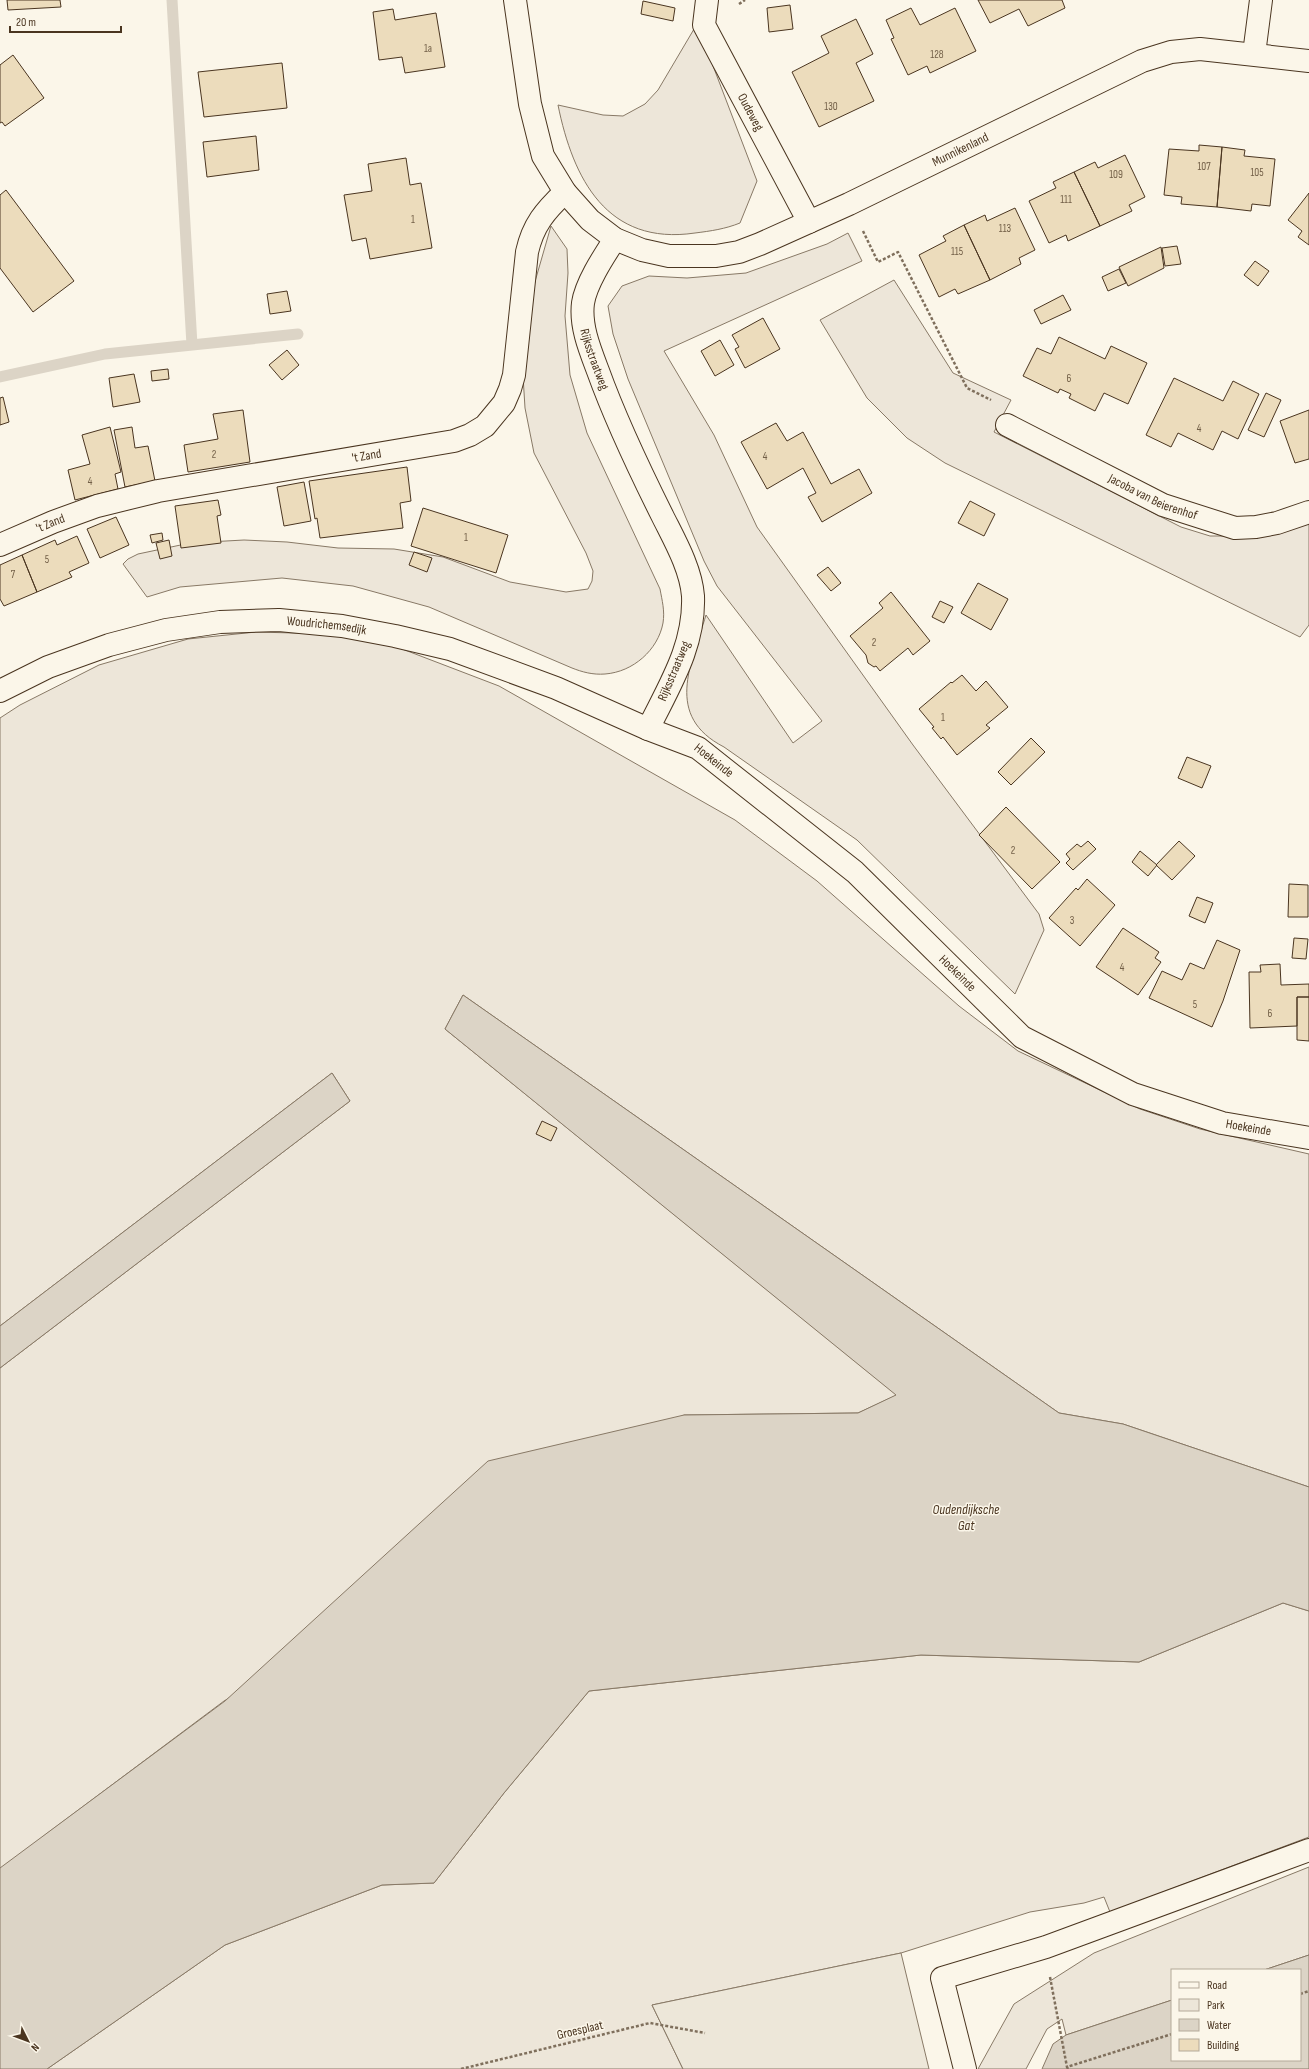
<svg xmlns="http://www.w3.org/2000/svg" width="1309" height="2069" viewBox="0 0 1309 2069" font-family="'Sofia Sans Condensed',sans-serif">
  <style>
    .green { fill: #ede6d9; stroke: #887966 }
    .parking { fill: #ede7d9; stroke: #887966 }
    .water { fill: #dcd4c6; stroke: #887966 }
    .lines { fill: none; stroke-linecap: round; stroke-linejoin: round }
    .stream { stroke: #dcd4c6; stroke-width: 11 }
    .building { fill: #ecdcbc; stroke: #4a3520 }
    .minor-casing { stroke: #4a3520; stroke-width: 24 }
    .path { stroke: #7f6f5c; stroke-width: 2.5; stroke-dasharray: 3 2; stroke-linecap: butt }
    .minor { stroke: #fbf6e9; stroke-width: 22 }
    .labels { text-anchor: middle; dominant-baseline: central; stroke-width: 3; stroke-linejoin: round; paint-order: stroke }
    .number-label { font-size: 11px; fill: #725f47 }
    .street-label { font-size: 13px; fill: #4a3520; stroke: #fbf6e9 }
    .water-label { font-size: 14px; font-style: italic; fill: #4a3520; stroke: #fbf6e9 }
  </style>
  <rect width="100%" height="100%" fill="#fbf6e9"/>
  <!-- green -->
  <path class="green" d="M697 24 757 181 740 223C725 229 711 231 695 233 607 246 573 179 558 105L603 115 623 116 645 104 658 90Z
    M551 226 567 249 568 273 565 316 570 375 587 433 660 589C662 600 665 611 663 623 658 650 633 672 605 674 593 675 582 672 572 668L429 607 353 586 282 578 180 587 147 597 123 564 128 559 138 554 190 543 244 540 287 542 338 548 394 549 443 557 510 582 566 592 588 589 592 581 593 571 586 553 534 453 525 408 522 360 532 292Z
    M848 233 862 261 664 351 714 435 757 527 913 745 1039 914 1044 930 1015 994 857 840 724 747C664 716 691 665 706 615L793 743 822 721 717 586 704 561 628 379 613 334 608 306 622 286 649 276 687 278 746 273 827 244Z
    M894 280 953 373 1011 400 994 432 1181 527 1210 536H1247L1309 520V625L1300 637 945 463 907 438 867 398 820 320Z
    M256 632 332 634 397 647 499 686 735 820 817 881 959 1006 1018 1051 1140 1109 1200 1129 1309 1154V1487L1123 1424 1059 1413 463 995 445 1029 897 1395 858 1413 684 1415 224 1701 45 1835 0 1876V1368L350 1101 332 1073 0 1326V718L20 705 99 665 188 639Z
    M1283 1603 1309 1611V1837L1110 1912 1104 1897 1084 1903 1030 1912 901 1953 652 2005 683 2069H47L225 1945 382 1885 434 1883 504 1793 589 1691 921 1655 1139 1662Z
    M1309 1867V1955L1264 1970H1172V2000L1066 2035 1062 2019 1047 2029 1026 2069H978L1014 2004 1094 1953Z"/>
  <!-- parking -->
  <path class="parking" d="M901 1953 929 2069H683L652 2005Z"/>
  <!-- water -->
  <path class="water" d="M463 995 1059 1413 1123 1424 1309 1487V1611L1283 1603 1139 1662 921 1655 589 1691 504 1793 434 1883 382 1885 225 1945 47 2069H0V1868L225 1701 488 1461 684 1415 858 1413 896 1395 445 1029Z
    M332 1073 350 1101 0 1368V1326Z
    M1309 1955V2069H1042L1053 2044 1066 2035 1172 2000V2060H1300V1970H1264Z"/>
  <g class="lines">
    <!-- stream -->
    <path class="stream" d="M172 0 192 345
      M0 377 105 354 298 334"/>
  </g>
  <!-- building -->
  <path class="building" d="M7 0H60L61 7 8 10Z
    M978 0H1062L1065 8 1028 26 1019 9 990 23Z
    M643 1 675 8 673 21 641 14Z
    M790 5 793 29 769 32 767 8Z
    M911 8 920 25 955 8 976 51 930 73 927 66 908 75 891 39 894 38 886 20Z
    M393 9 395 20 436 13 445 67 405 73 402 57 379 60 373 12Z
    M856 19 873 54 856 63 874 101 819 127 792 72 829 53 821 36Z
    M13 55 44 98 5 126 2 122 0 123V65Z
    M282 63 287 108 204 117 198 72Z
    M256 136 259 170 207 177 203 142Z
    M1199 145 1222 147 1217 207 1181 204 1182 197 1164 195 1169 149 1199 151Z
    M1222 147 1245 150 1244 156 1275 159 1270 206 1252 204 1251 211 1217 207Z
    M1125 155 1145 197 1129 205 1132 211 1100 226 1074 172 1095 162 1098 168Z
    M406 158 410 185 421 183 432 248 370 259 366 238 352 241 344 195 372 191 368 164Z
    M1074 172 1100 226 1068 241 1066 235 1049 243 1029 201 1056 188 1053 182Z
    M6 190 74 281 33 312 0 268V195Z
    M1309 193V245L1298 237 1302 231 1288 220Z
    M1015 208 1035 250 1019 258 1021 264 990 280 964 225 985 215 987 221Z
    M964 225 990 280 958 294 955 289 939 297 919 255 946 241 943 236Z
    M1177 246 1181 264 1165 266 1162 248Z
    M1161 247 1164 268 1128 286 1119 267Z
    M1255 261 1269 271 1258 286 1244 275Z
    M1119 269 1126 283 1108 291 1102 277Z
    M287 291 291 311 270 314 267 294Z
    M1063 295 1071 310 1041 324 1034 310Z
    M763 318 780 349 745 368 735 349 739 347 732 335Z
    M1059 337 1105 359 1111 346 1147 363 1128 404 1104 393 1095 411 1069 398 1071 394 1060 389 1058 393 1023 376 1037 348 1051 354Z
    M720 340 734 365 715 376 701 351Z
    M287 350 299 365 282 380 269 365Z
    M168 369 169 379 152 381 151 371Z
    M134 374 140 402 113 407 109 378Z
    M1174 378 1223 401 1233 381 1259 394 1238 439 1222 431 1213 450 1178 433 1171 447 1146 435Z
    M1266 393 1281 400 1264 437 1248 430Z
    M3 397 9 422 0 425V398Z
    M243 410 250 462 188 472 184 445 218 439 213 414Z
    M1309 410V459L1295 463 1280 421Z
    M776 423 787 441 803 432 831 484 859 469 872 493 822 522 808 497 816 493 803 468 767 489 741 442Z
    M110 427 121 472 115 474 118 489 75 500 68 470 90 464 82 435Z
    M132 427 135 448 148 446 155 481 125 487 114 430Z
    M407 467 411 501 400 503 403 528 320 538 317 518 315 519 309 481Z
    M304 482 311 521 284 526 277 487Z
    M218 500 221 515 217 516 221 543 181 548 175 506Z
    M970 501 995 514 984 536 958 523Z
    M423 508 508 535 496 573 411 546Z
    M116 517 129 545 100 558 87 529Z
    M162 533 163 540 152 543 150 535Z
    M77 536 89 563 69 572 72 577 37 592 22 555 55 540 57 545Z
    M169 540 172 556 160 559 156 543Z
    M414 552 432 558 427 572 409 565Z
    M22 555 37 592 4 606 0 599V565Z
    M828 567 841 583 831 591 817 575Z
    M978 583 1008 599 991 630 961 613Z
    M891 592 930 641 913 655 908 648 880 671 876 666 874 667 868 663 866 655 850 636 883 608 879 603Z
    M940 601 953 607 944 623 932 617Z
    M962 675 976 691 986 681 1008 707 986 725 990 728 957 755 943 737 941 739 932 728 934 727 919 709 951 682 952 683Z
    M1031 738 1045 752 1011 785 998 772Z
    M1187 757 1211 766 1202 788 1178 778Z
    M1006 807 1060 862 1032 889 979 835Z
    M1088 841 1096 849 1073 870 1066 863 1070 859 1066 854 1077 844 1081 847Z
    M1179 841 1195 856 1172 880 1156 865Z
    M1140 851 1157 865 1148 876 1132 862Z
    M1087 879 1115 905 1080 946 1049 918 1076 888 1078 890Z
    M1289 884 1308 885V917H1288Z
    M1197 897 1213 903 1205 923 1189 916Z
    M1123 928 1159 952 1155 958 1161 962 1138 995 1096 967Z
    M1294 938 1308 939 1306 959 1292 958Z
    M1217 940 1240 950 1223 1001 1212 1027 1149 998 1162 971 1182 980 1190 963 1204 969Z
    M1280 964 1281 985 1309 984V997H1297V1026L1250 1028 1249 972H1261L1260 965Z
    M1297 997H1309V1041L1297 1040Z
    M542 1121 557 1128 551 1141 536 1134Z"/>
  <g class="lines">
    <!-- minor casing -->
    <g class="minor-casing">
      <g id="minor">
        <path id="s1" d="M515 0 530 104 543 156 565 192 590 220 615 239 642 250 669 256H716L739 252 760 244 849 204 1142 61 1171 52 1200 49 1309 61"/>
        <path id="s2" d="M707 0 704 25 809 222"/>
        <path d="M1254 54 1261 0"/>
        <path id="s3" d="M615 239C604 256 586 283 583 303 580 326 590 350 598 371 616 421 639 469 663 517 675 541 691 569 693 596 695 646 669 686 648 729"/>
        <path id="s4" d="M1007 425 1163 505 1235 528 1256 527 1277 523 1309 512"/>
        <path id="s5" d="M0 545 53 522 97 506 158 491 454 441 470 435 485 426 504 403 510 389 514 375 527 252C533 225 545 211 565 192"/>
        <path id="s6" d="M0 691 48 667 109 645 166 630 220 622 279 620 342 626 395 636 450 649 556 688 648 729 698 748 855 872 1022 1037 1133 1094 1222 1123 1309 1138"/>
        <path d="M965 2069 942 1978 1046 1947 1309 1850"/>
      </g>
    </g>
    <!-- path -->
    <path class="path" d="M739 4 745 0
      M863 231 878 262 898 252 967 388 991 400
      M1050 1977 1067 2067
      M1300 1994 1309 1991
      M461 2069 650 2023 705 2033
      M1068 2069 1067 2067 1172 2034"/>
    <!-- minor -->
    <use href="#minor" class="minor"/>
  </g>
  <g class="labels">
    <!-- number labels -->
    <g class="number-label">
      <text x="428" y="48">1a</text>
      <text x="937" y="54">128</text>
      <text x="831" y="106">130</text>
      <text x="1204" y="166">107</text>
      <text x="1257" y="172">105</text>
      <text x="1116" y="174">109</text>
      <text x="1066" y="199">111</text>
      <text x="413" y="219">1</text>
      <text x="1005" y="228">113</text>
      <text x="957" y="251">115</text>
      <text x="1069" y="378">6</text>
      <text x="1199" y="428">4</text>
      <text x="214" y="454">2</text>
      <text x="765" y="456">4</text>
      <text x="90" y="481">4</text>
      <text x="466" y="537">1</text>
      <text x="47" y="559">5</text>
      <text x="13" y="574">7</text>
      <text x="874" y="642">2</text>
      <text x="943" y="717">1</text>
      <text x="1013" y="850">2</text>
      <text x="1072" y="920">3</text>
      <text x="1122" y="967">4</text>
      <text x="1195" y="1004">5</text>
      <text x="1270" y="1013">6</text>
    </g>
    <!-- street labels -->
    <g class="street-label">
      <text stroke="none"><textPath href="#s2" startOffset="124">Oudeweg</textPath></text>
      <text stroke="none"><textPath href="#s1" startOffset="641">Munnikenland</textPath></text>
      <text stroke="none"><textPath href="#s3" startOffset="130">Rijksstraatweg</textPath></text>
      <text stroke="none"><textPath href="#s5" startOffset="379">'t Zand</textPath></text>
      <text stroke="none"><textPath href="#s4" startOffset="163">Jacoba van Beierenhof</textPath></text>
      <text stroke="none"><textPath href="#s5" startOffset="55">'t Zand</textPath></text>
      <text stroke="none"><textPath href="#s6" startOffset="339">Woudrichemsedijk</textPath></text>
      <text transform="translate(674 671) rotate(-67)">Rijksstraatweg</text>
      <text stroke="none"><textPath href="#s6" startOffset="752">Hoekeinde</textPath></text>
      <text stroke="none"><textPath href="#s6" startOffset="1076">Hoekeinde</textPath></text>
      <text stroke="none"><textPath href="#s6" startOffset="1412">Hoekeinde</textPath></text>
      <text transform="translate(580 2030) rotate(-13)">Groesplaat</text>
    </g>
    <!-- water labels -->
    <g class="water-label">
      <text x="966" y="1509">Oudendijksche<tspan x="966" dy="16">Gat</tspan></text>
    </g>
  </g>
  <!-- legend -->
  <rect x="1171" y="1969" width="130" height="92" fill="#fbf6e9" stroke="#b4a999"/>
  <rect x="1179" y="1982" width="20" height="6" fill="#fbf6e9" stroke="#b4a999"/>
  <text x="1207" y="1989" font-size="12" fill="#4a3520">Road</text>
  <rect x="1179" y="1999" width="20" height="12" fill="#ede6d9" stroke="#b4a999"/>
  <text x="1207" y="2009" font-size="12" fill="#4a3520">Park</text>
  <rect x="1179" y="2019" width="20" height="12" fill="#dcd4c6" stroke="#b4a999"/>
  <text x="1207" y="2029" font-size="12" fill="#4a3520">Water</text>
  <rect x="1179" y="2039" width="20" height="12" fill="#ecdcbc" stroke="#b4a999"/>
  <text x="1207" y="2049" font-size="12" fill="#4a3520">Building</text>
  <!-- north arrow -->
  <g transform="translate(28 2041) rotate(132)" stroke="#fbf6e9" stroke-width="3" paint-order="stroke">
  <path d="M0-3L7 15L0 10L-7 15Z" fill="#4a3520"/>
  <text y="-6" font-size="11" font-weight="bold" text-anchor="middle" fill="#4a3520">N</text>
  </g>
  <!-- scale -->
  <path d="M10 26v6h111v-6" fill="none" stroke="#4a3520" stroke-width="2"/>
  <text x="16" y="26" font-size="12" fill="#4a3520" stroke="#fbf6e9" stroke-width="3" paint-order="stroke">20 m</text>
</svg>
